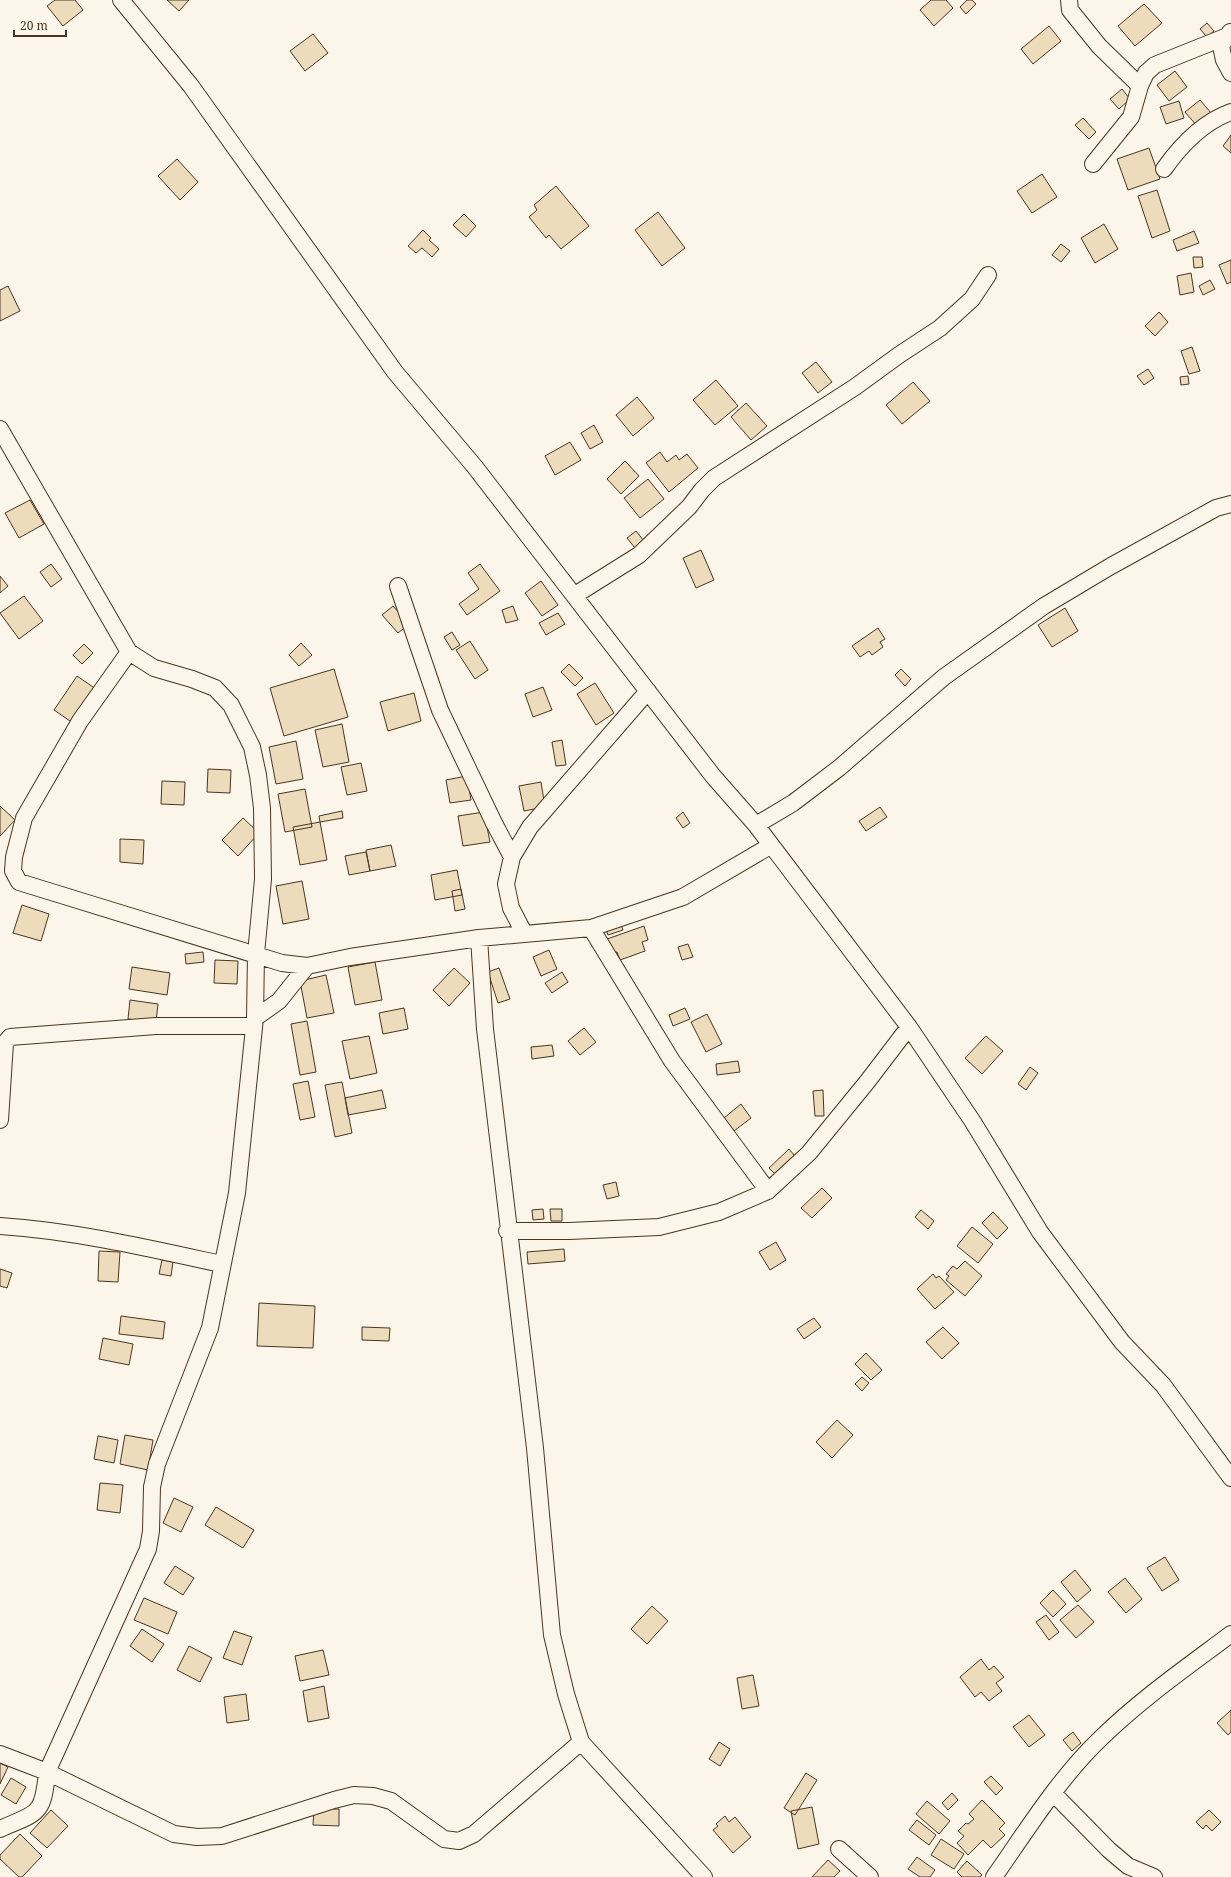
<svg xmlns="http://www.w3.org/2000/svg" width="1231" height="1877" viewBox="0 0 1231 1877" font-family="'Noto Serif',serif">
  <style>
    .building { fill: #ecdcbc; stroke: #4a3520 }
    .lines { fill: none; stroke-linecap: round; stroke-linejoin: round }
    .street-casing { stroke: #4a3520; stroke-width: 18 }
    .street { stroke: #fbf6e9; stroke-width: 16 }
  </style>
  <rect width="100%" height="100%" fill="#fbf6e9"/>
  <path class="building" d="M 55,0 L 75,0 L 83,10 L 63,26 L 47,6 Z
    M 167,0 L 189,0 L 179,11 Z
    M 931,0 L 946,0 L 953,8 L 934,26 L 920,10 Z
    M 967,0 L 972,0 L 976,4 L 966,14 L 960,7 Z
    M 1144,4 L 1162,23 L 1135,46 L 1118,26 Z
    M 1207,23 L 1214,31 L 1207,37 L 1200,29 Z
    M 1049,26 L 1061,41 L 1033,64 L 1021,49 Z
    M 313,34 L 328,53 L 305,71 L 290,51 Z
    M 1175,71 L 1187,87 L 1169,101 L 1157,85 Z
    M 1122,89 L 1130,99 L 1119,109 L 1110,99 Z
    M 1200,100 L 1212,114 L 1198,127 L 1185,112 Z
    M 1179,101 L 1184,118 L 1166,124 L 1160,107 Z
    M 1083,118 L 1096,132 L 1089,139 L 1075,125 Z
    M 1231,135 L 1231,153 L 1223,146 Z
    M 1149,148 L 1160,179 L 1128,190 L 1117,159 Z
    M 177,159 L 198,182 L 180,200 L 158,176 Z
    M 1042,174 L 1057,197 L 1032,213 L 1017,191 Z
    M 556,186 L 589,226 L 561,249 L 549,235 L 546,238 L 529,217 L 537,210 L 534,205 Z
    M 1157,190 L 1170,231 L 1152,238 L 1138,196 Z
    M 658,212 L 685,248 L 662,266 L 635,230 Z
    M 464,214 L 476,226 L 466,237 L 453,225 Z
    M 1104,224 L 1118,249 L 1095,263 L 1081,238 Z
    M 423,230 L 431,238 L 429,240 L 439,249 L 432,257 L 422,248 L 416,253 L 408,246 Z
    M 1194,231 L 1199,243 L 1177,251 L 1173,240 Z
    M 1061,244 L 1070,251 L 1061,262 L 1052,255 Z
    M 1193,257 L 1202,257 L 1203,267 L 1194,268 Z
    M 1231,260 L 1231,282 L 1227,284 L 1219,265 Z
    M 1191,273 L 1194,292 L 1180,295 L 1177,276 Z
    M 1210,280 L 1215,289 L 1203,295 L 1199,286 Z
    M 8,286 L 20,311 L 0,321 L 0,290 Z
    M 1159,312 L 1168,322 L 1155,336 L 1145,326 Z
    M 1192,347 L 1200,371 L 1189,374 L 1181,351 Z
    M 816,362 L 832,382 L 818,393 L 802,373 Z
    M 1148,369 L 1154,378 L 1144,385 L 1137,376 Z
    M 1188,376 L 1189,384 L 1181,385 L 1180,377 Z
    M 716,380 L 738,406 L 715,425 L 693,400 Z
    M 913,382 L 930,401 L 902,424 L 886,405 Z
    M 637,397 L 654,418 L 633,436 L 616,415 Z
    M 746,403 L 767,426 L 751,440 L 731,417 Z
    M 594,425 L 603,442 L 590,449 L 581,433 Z
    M 570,442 L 581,460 L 555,475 L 545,456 Z
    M 660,452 L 667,462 L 676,455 L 679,460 L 687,454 L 698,468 L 669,492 L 646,463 Z
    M 625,461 L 639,476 L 621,494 L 607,479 Z
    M 648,479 L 664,499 L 640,518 L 624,498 Z
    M 30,500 L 44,524 L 19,538 L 5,513 Z
    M 636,531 L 644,541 L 635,548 L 627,538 Z
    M 701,550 L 714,580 L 696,588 L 683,558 Z
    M 51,564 L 62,579 L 51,587 L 40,572 Z
    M 480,564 L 500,591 L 467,615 L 459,604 L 479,589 L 468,573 Z
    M 0,576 L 8,586 L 0,593 Z
    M 541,581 L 558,605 L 542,616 L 525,593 Z
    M 24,596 L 43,621 L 19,639 L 0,613 Z
    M 393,606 L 409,624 L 398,633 L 382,615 Z
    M 513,606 L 518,620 L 506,623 L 502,610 Z
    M 1065,608 L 1078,631 L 1052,647 L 1038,625 Z
    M 558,613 L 565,624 L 546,635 L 539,623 Z
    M 878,628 L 885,639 L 880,642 L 883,647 L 872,655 L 869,651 L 860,657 L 852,646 Z
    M 452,632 L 460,645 L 452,650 L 444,637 Z
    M 470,641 L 488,670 L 475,679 L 456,650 Z
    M 301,643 L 312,655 L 299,666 L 289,655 Z
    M 84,644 L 93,653 L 82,664 L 73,655 Z
    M 569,664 L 583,678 L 575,686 L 561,672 Z
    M 334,669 L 348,717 L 284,736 L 270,688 Z
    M 901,669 L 911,679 L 905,686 L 895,675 Z
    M 77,676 L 96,689 L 73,723 L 54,710 Z
    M 595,683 L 614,713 L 596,725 L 577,694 Z
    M 543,687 L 552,710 L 533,717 L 525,694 Z
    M 414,693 L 421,721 L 388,731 L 380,702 Z
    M 342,724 L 349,762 L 323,767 L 315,730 Z
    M 562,740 L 566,765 L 556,766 L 552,742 Z
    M 296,741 L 303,779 L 276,784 L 269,747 Z
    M 361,763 L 367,791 L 347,795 L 341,767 Z
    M 208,769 L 231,770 L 230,793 L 207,792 Z
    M 467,776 L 471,800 L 450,803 L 446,780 Z
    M 162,781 L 185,782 L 184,805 L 161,804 Z
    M 541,782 L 545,807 L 524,811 L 519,786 Z
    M 305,789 L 312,827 L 285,832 L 278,794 Z
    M 0,806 L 15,820 L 0,836 Z
    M 880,807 L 887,817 L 866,831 L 859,821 Z
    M 342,811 L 343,818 L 320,822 L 319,816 Z
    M 484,812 L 490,842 L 463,846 L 458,816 Z
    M 683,812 L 690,823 L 683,828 L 676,818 Z
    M 243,818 L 259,833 L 238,856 L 222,840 Z
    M 320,822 L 327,860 L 300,865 L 293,827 Z
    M 120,839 L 144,840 L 143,864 L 120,862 Z
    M 391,845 L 396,866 L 370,871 L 366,850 Z
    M 366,852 L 370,871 L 349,875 L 345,856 Z
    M 457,870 L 462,895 L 435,900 L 431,875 Z
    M 302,881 L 309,919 L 283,924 L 276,886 Z
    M 461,889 L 465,909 L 455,911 L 452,891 Z
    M 22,905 L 49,914 L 41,941 L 13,933 Z
    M 620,922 L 623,930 L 608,935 L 605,927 Z
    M 644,926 L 648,940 L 642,942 L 645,951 L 620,960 L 617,952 L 612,953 L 607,939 Z
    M 688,944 L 693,957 L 682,960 L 678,947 Z
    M 549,950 L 557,969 L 541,976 L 533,957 Z
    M 203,952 L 204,962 L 186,964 L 185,954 Z
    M 215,960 L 238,961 L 237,984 L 214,983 Z
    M 375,962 L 382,1000 L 355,1005 L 348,967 Z
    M 132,967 L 170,973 L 167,995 L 129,989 Z
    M 454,968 L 470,983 L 449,1006 L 433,990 Z
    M 499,968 L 510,999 L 498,1003 L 488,972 Z
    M 562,972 L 568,982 L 552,993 L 545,983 Z
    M 326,975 L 334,1013 L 307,1018 L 300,981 Z
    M 130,1000 L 158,1004 L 156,1022 L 128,1019 Z
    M 404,1008 L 408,1029 L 383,1034 L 379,1013 Z
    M 685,1008 L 690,1019 L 673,1026 L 669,1015 Z
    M 707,1014 L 722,1044 L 706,1052 L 691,1022 Z
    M 307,1021 L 316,1072 L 300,1075 L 291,1024 Z
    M 584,1028 L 596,1042 L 580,1055 L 568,1041 Z
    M 369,1036 L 377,1073 L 350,1079 L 342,1041 Z
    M 986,1036 L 1003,1051 L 982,1074 L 965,1058 Z
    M 552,1045 L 554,1056 L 532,1059 L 531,1047 Z
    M 738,1061 L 740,1072 L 717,1075 L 716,1064 Z
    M 1030,1067 L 1038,1073 L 1026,1090 L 1018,1084 Z
    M 308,1081 L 315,1117 L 300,1120 L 293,1084 Z
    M 342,1082 L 352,1133 L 335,1137 L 325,1085 Z
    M 382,1090 L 386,1108 L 348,1115 L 345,1098 Z
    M 823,1090 L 824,1116 L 815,1116 L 813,1091 Z
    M 741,1104 L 751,1118 L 734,1131 L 724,1118 Z
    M 789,1149 L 795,1156 L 775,1174 L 769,1168 Z
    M 616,1182 L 619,1196 L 607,1199 L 603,1185 Z
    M 822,1188 L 832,1198 L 812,1218 L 801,1208 Z
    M 543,1209 L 544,1219 L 533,1220 L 532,1210 Z
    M 550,1209 L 562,1209 L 562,1221 L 551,1221 Z
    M 921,1210 L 934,1221 L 928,1229 L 915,1217 Z
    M 993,1212 L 1008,1228 L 997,1239 L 982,1223 Z
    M 972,1227 L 993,1244 L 978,1263 L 957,1246 Z
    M 776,1242 L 786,1260 L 770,1270 L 759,1252 Z
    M 564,1249 L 565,1261 L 528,1264 L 527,1252 Z
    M 99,1251 L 120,1252 L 118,1282 L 98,1281 Z
    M 162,1260 L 173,1262 L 171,1276 L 159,1274 Z
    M 965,1261 L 982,1276 L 965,1296 L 946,1280 L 949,1276 L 946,1274 L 953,1266 L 957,1269 Z
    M 0,1269 L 12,1273 L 7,1288 L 0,1286 Z
    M 933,1274 L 936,1278 L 939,1276 L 954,1292 L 935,1309 L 917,1289 Z
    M 259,1303 L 315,1306 L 313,1348 L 257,1346 Z
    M 121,1316 L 165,1322 L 163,1339 L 119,1334 Z
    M 814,1318 L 821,1327 L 804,1339 L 797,1329 Z
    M 362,1327 L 390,1328 L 389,1341 L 362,1340 Z
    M 943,1327 L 959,1343 L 942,1359 L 926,1342 Z
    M 103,1338 L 133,1344 L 129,1365 L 99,1359 Z
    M 866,1353 L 882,1370 L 871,1380 L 855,1364 Z
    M 862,1377 L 869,1383 L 862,1391 L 855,1384 Z
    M 837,1420 L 853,1435 L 832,1458 L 816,1442 Z
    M 125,1435 L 153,1440 L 148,1470 L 120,1464 Z
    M 98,1436 L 118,1440 L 114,1463 L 94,1459 Z
    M 100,1483 L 123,1485 L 120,1513 L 97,1510 Z
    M 174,1498 L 193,1507 L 181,1532 L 163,1523 Z
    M 216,1507 L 254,1530 L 243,1548 L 205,1525 Z
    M 1165,1557 L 1179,1580 L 1162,1591 L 1147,1568 Z
    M 175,1566 L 194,1578 L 183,1595 L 164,1583 Z
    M 1075,1570 L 1091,1590 L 1077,1602 L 1061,1582 Z
    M 1125,1578 L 1142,1599 L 1126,1613 L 1108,1592 Z
    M 1053,1590 L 1066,1604 L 1053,1617 L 1040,1603 Z
    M 144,1598 L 177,1612 L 168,1634 L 134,1620 Z
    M 1078,1605 L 1094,1622 L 1076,1638 L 1060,1620 Z
    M 652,1606 L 668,1621 L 647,1644 L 631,1629 Z
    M 1046,1615 L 1059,1632 L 1049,1640 L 1036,1622 Z
    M 142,1629 L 164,1644 L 152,1662 L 130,1646 Z
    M 234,1631 L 252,1637 L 242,1665 L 223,1658 Z
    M 189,1646 L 212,1658 L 200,1682 L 177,1670 Z
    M 323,1650 L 329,1675 L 300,1681 L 295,1656 Z
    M 981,1659 L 989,1670 L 994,1666 L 1004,1677 L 996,1683 L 1002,1691 L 989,1701 L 981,1692 L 975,1697 L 960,1677 Z
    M 753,1675 L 759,1706 L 742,1709 L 737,1678 Z
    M 324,1686 L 329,1718 L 308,1722 L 303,1691 Z
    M 246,1694 L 249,1720 L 227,1723 L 224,1697 Z
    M 1231,1710 L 1231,1732 L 1228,1735 L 1217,1723 Z
    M 1029,1715 L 1045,1735 L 1029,1747 L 1013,1727 Z
    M 1073,1732 L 1081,1743 L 1072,1751 L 1063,1740 Z
    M 719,1742 L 730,1749 L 720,1766 L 709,1759 Z
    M 0,1763 L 8,1767 L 0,1784 Z
    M 806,1773 L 817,1780 L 795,1815 L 784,1808 Z
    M 991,1776 L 1003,1788 L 996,1795 L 984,1782 Z
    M 11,1778 L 26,1787 L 16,1804 L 1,1795 Z
    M 952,1793 L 958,1800 L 948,1810 L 942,1803 Z
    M 982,1800 L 1005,1823 L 999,1829 L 1005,1835 L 991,1848 L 983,1840 L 968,1855 L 957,1843 L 964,1836 L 958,1831 L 966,1823 L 968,1824 L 974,1819 L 969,1814 Z
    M 927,1801 L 950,1821 L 939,1834 L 916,1814 Z
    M 812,1807 L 819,1844 L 798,1849 L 791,1811 Z
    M 314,1809 L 339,1809 L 339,1826 L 313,1825 Z
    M 51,1810 L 68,1826 L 47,1848 L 30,1833 Z
    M 1209,1810 L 1221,1822 L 1212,1831 L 1206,1825 L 1203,1829 L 1196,1822 Z
    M 725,1816 L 729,1822 L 735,1817 L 751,1837 L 733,1853 L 713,1830 L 718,1826 L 716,1824 Z
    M 917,1820 L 936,1835 L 929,1845 L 909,1830 Z
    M 20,1834 L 42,1856 L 22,1877 L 19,1877 L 0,1859 L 0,1855 Z
    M 941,1839 L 964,1854 L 954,1869 L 931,1855 Z
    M 917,1857 L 935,1870 L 930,1877 L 920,1877 L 908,1869 Z
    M 828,1860 L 840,1871 L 834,1877 L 812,1877 Z
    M 967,1861 L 982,1875 L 980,1877 L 962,1877 L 957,1872 Z"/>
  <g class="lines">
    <g class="street-casing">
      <path id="street" d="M 121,0 L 191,86 L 395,372 L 475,467 L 713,776 L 756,825 L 909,1027 L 973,1122 L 1040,1232 L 1122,1342 L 1163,1385 L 1231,1478
        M 1069,0 L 1070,10 L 1099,46 L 1140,86
        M 1230,32 L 1221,46 L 1224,60 L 1231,73
        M 1093,164 L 1131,117 L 1140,86 L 1146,73 L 1155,65 L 1225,37
        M 1164,169 C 1181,145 1203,122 1231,112
        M 0,429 L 129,652 L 154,668 L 192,679 L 215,688 L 231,705 L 252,747 L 258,775 L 262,808 L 263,879 L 256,954 L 255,1018 L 237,1193 L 210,1328 L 157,1464 L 152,1487 L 151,1531 L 148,1549 L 47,1772 C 43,1816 38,1812 0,1829
        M 398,586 L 440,710 L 494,823 L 512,857
        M 575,595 L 639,555 L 689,507 L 702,490 L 714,478 L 855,387 L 899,355 L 940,328 L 972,299 L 988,275
        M 129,652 L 80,721 L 24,818 L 14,857 L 13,871 L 19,882 L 282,963 L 307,966 L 350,957 L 479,938 L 591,928 L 683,897 L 770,846
        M 756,825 L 793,803 L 839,768 L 944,677 L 1044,606 L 1111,566 L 1216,508 L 1231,504
        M 591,928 L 672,1061 L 768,1191
        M 524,933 L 511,908 L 506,884 L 512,857 L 530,827 L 648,691
        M 479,938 L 485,1029 L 535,1448 L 552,1635 L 566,1694 L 581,1742 L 704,1877
        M 255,1018 L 279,1001 L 307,966
        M 0,1120 L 5,1043 L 10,1037 L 156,1026 L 254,1026
        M 0,1226 C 75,1231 148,1248 221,1264
        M 507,1231 L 569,1231 L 659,1227 L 719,1212 L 768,1191 L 809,1153 L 867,1082 L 909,1027
        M 0,1754 L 47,1772 L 174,1834 L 197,1837 L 222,1836 L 334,1800 L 354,1795 L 373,1796 L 391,1801 L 444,1839 L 459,1841 L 474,1834 L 581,1742
        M 1053,1793 L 1109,1850 L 1128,1866 L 1154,1877
        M 839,1849 L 870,1877
        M 994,1877 C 1027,1830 1059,1778 1101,1738 C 1141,1699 1187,1667 1231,1634"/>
    </g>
    <use href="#street" class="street"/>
  </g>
  <path d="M14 30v6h52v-6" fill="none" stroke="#4a3520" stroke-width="2"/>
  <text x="20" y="30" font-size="12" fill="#4a3520" stroke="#fbf6e9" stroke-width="3" paint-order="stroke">20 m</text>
</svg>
